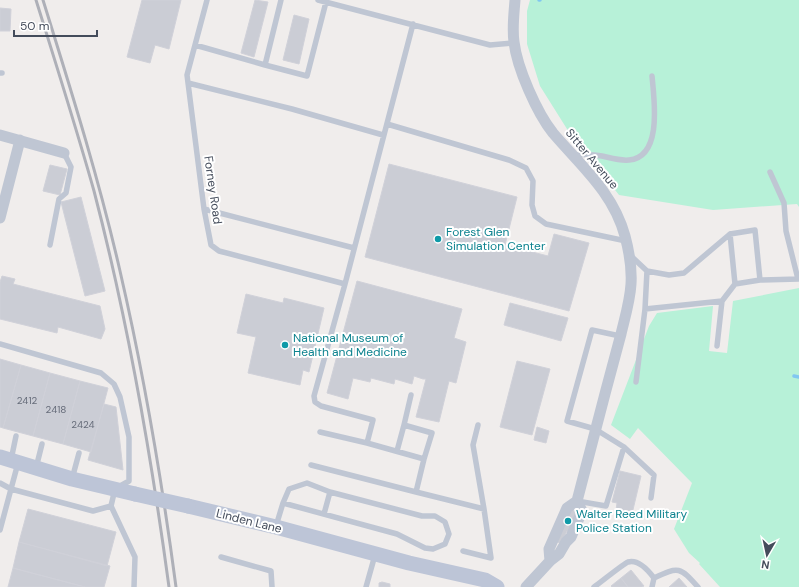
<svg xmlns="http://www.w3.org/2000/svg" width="799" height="587" viewBox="0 0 799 587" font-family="'DM Sans',sans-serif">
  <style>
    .green { fill: #b7f1d8 }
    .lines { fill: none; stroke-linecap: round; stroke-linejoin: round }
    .stream { stroke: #81c6f1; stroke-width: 3.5 }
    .building { fill: #cbcdd5; stroke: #d0d1d9 }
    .lane { stroke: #bfc6d3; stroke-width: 5.5 }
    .street { stroke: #bfc6d3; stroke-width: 11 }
    .secondary { stroke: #bdc5d7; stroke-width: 15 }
    .rail { stroke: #aeb0b8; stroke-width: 3 }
    .secondary-bridge { stroke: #bdc5d7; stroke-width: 15 }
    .culture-dot { fill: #0f9aa8; stroke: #fff; stroke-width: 1.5 }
    .labels { text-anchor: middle; stroke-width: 4; stroke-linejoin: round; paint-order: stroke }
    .number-label { font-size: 10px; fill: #666c7a }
    .street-label { font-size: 12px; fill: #444c5b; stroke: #fff }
    .culture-label { font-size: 12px; fill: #0d838f; stroke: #fff; text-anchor: start }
  </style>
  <rect width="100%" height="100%" fill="#f0edec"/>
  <path class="green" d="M 530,0 L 799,0 L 799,207 L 797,204 L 713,210 L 619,195 L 567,129 L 540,86 L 527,44 L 527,11 Z
    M 799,288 L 799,587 L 720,587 L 699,564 L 700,563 L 689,553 L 674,529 L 692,483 L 638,428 L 630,439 L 611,425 L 649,326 L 657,313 L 713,306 L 709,351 L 727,353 L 733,301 Z"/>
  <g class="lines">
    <path class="stream" d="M 539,0 L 540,0
      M 794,376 L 799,377"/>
  </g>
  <path class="building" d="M 142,0 L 181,0 L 169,49 L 155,45 L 150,63 L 127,57 Z
    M 255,0 L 268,2 L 254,57 L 241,53 Z
    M 0,8 L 11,9 L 10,31 L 0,31 Z
    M 294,15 L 309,19 L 299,64 L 283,60 Z
    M 389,164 L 517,197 L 505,245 L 548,256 L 554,234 L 589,243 L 569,311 L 365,257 Z
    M 50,165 L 67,169 L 60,195 L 43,191 Z
    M 81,197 L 105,291 L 85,296 L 61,202 Z
    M 2,276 L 15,279 L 13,284 L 100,306 L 105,329 L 101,339 L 58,327 L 57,333 L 0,319 L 0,282 Z
    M 357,281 L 462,309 L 454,338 L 466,342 L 456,383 L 449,381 L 439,422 L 416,417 L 426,379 L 423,379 L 414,376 L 412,384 L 395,379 L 394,384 L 371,378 L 370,382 L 353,378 L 348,399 L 327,393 Z
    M 246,294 L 283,303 L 284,298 L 324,308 L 309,372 L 303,370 L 300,385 L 248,373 L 256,337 L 237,333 Z
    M 510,303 L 568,318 L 561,341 L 504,325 Z
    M 0,359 L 21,365 L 3,428 L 0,427 Z
    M 517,361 L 550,369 L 532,435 L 500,427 Z
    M 21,365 L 50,373 L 33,436 L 3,428 Z
    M 50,373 L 80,381 L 63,444 L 33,436 Z
    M 80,381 L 108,388 L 91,452 L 63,444 Z
    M 104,404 L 116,407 L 123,470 L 88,460 Z
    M 537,427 L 549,431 L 546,443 L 534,440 Z
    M 620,471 L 641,476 L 632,514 L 616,510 L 617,503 L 612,502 Z
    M 567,508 L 578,512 L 569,533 L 567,531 L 561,544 L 556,541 Z
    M 28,509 L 116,532 L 107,566 L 19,542 Z
    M 19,542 L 110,566 L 104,587 L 85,587 L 13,568 Z
    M 13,568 L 85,587 L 8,587 Z
    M 631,570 L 644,586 L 642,587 L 628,587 L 621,578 Z
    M 621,578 L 628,587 L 612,587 L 611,586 Z
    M 679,578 L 687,587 L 669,587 Z
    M 382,582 L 390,584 L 390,587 L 379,587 L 379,583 Z"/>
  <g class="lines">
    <path class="lane" d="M 207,0 L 187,75 L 204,209 L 211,245 L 219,251 L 345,284
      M 281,0 L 265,65 L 307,76 L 326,2
      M 318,0 L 490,45 L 514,43
      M 195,45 L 265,65
      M 0,73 L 2,73
      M 188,83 L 292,109 L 383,135
      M 387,124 L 509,160 L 526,168 L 533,181 L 532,205 L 535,216 L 546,224 L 626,241
      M 574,155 C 584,154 593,154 602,156 C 611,158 620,161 629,160 C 663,157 654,99 652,76
      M 770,172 L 784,203 L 786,231 L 798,279
      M 204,209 L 354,248
      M 50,245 L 59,199 L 66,193 L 71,167 L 64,153
      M 631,256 L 647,271 L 645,309 L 636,382
      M 647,271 L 669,275 L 684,273 L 730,234
      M 735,284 L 760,280
      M 722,301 L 735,284 L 730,234 L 755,230 L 760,280 L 799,279
      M 645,309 L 722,301 L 717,346
      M 620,336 L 592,330 L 567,421 L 595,429 L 624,447 L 654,475 L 651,498
      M 0,344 L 101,373 L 114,384 L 120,397 L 129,437 L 129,481 L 115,489 L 111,506 L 93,511 L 11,489 L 18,463
      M 411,395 L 404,425 L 432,433 L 424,459
      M 478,425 L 473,445 L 484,509
      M 320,432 L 367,443 L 373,420 L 321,406 L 315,402 L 314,396 L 345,284 L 413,24
      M 397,451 L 404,425
      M 11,460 L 16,436
      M 311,465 L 416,492 L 424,459 L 367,443
      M 36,468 L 42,444
      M 72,479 L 79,453
      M 0,483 L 11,489 L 0,530
      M 416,492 L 484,509 L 491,558 L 463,551
      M 577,501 L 606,506 L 624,447
      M 111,506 L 135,557 L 134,587
      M 324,514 L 330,492
      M 276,526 L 283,503 L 289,489 L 307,483 L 330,492 L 422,516 L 435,516 L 445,522 L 449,534 L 445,544 L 433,549 L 425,548 L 397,534 L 283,503
      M 221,557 L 271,571 L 272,587
      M 366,587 L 375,555
      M 594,587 C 600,583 623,564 628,562 C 638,559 648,570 654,578
      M 652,587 L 654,578 C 679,566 680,567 698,587"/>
    <path class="street" d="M 515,0 C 514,14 512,28 514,42 C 517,68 537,113 553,133 C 581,166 613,192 625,236 C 629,251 632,268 631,284 C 630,301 625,317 621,334 C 616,352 611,371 606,390 C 596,427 587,464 577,501 L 582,511 L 571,537 L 566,542 L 559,554 L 550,561 L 526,587
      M 0,135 L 64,153
      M 0,218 L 20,140
      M 550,561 L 549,549 L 567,508 L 577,501"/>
    <path class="secondary" d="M 0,457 L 72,479 L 135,494
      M 188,506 L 276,527 L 409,563 L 485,580 L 497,587"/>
    <path class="rail" d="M 36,0 C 56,64 76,127 94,191 C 128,321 151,454 169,587
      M 43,0 C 71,90 99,179 120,271 C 144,375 162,481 176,587"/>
    <path class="secondary-bridge" d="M 135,494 L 188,506"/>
  </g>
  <g class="culture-dot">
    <circle cx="438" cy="239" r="4"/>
    <circle cx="285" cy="345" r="4"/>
    <circle cx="568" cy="521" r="4"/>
  </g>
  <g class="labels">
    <g class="number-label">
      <text x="27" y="404">2412</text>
      <text x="56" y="413">2418</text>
      <text x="83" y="428">2424</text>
    </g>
    <g class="street-label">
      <text transform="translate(592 159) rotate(50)" y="4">Sitter Avenue</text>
      <text transform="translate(213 190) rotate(82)" y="4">Forney Road</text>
      <text transform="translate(249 521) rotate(14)" y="4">Linden Lane</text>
    </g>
    <g class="culture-label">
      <text x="446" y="236">Forest Glen<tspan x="446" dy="14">Simulation Center</tspan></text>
      <text x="293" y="342">National Museum of<tspan x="293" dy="14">Health and Medicine</tspan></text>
      <text x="576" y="518">Walter Reed Military<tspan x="576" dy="14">Police Station</tspan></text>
    </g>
  </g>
  <g transform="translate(767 555) rotate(189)" stroke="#ffffff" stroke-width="3" paint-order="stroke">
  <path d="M0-3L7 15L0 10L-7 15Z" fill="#444c5b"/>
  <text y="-6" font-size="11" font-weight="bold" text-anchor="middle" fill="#444c5b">N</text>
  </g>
  <path d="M14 30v6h83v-6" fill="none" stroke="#444c5b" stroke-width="2"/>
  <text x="20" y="30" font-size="12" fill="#444c5b" stroke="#ffffff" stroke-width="3" paint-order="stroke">50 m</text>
</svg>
